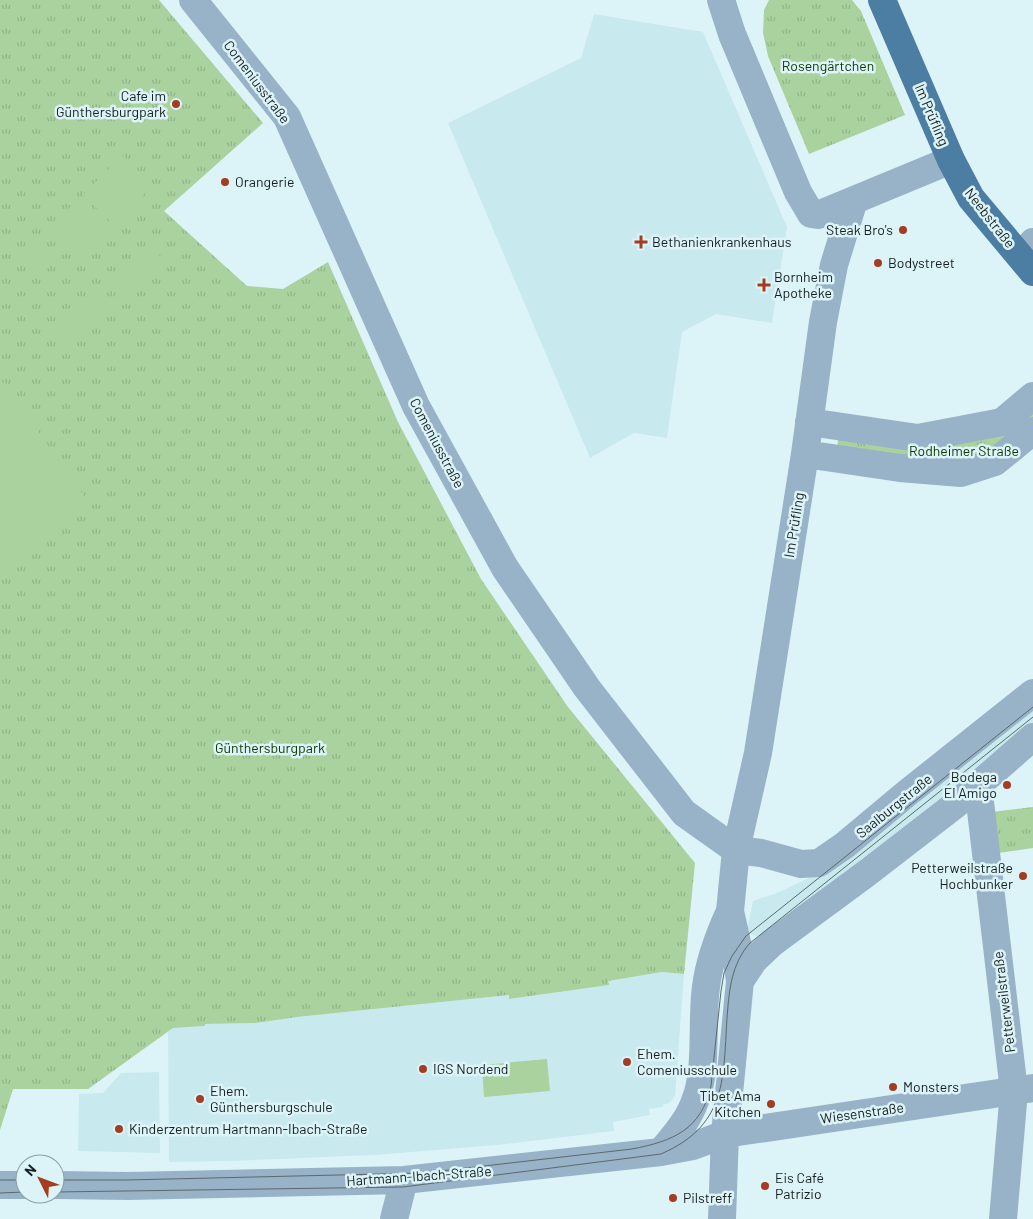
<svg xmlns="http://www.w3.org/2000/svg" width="1033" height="1219" viewBox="0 0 1033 1219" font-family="Barlow,sans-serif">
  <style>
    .built { fill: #c8eaef }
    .park { fill: url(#park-tufts) }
    .pitch { fill: #a9d29e }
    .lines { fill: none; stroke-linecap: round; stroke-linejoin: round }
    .minor { stroke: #98b2c7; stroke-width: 28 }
    .major { stroke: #4c7da2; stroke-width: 28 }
    .tram { stroke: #5b696b; stroke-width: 1 }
    .poi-dot { fill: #a43c21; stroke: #dcf4f8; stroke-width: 2 }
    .labels { text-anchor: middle; stroke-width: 5; stroke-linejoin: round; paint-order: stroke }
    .park-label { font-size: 14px; fill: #0d3900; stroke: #dcf4f8 }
    .street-label { font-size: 14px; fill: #161f20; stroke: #dcf4f8 }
    .poi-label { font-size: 14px; fill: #161f20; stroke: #dcf4f8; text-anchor: start }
  </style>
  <defs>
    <pattern id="park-tufts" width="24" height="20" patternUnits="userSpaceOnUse" patternTransform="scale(1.25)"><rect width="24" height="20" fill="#a9d29e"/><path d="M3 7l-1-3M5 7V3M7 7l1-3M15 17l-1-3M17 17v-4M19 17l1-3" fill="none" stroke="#91b488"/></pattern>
  </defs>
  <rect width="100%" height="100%" fill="#dcf4f8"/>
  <path class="built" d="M 594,14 L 703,32 L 787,227 L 772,323 L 716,314 L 682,332 L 667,438 L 634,433 L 590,458 L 448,123 L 581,58 Z
    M 1033,700 L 1033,725 L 958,789 L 760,937 L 752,935 L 747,931 L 753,901 L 777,893 L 809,878 L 833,862 Z
    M 662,972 L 684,974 L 675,1096 L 669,1103 L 663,1105 L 663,1107 L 649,1109 L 650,1115 L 613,1122 L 614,1131 L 497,1145 L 375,1155 L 231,1161 L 169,1162 L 168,1032 L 173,1028 L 204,1026 L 205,1024 L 256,1023 L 297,1017 L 509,995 L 510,999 L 608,985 L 608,981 Z
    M 159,1072 L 160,1153 L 78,1151 L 79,1094 L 103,1093 L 121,1073 Z"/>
  <path class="park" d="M 0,0 L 159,0 L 263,123 L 164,211 L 247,286 L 283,289 L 328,262 L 398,422 L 481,579 L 568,707 L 695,863 L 684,974 L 662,972 L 608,981 L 609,985 L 509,999 L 509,995 L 297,1017 L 256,1023 L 205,1024 L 205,1026 L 173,1028 L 88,1089 L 13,1089 L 0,1130 Z
    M 769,0 L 852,0 L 861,11 L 905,115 L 809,154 L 768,56 L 763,33 L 764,10 Z
    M 1033,405 L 1033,425 L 975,464 L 836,454 L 839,433 L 905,445 Z
    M 1033,807 L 1033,848 L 998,853 L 992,812 Z"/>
  <path class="pitch" d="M 122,155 L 153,185 L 114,225 L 83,195 Z
    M 80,197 L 111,228 L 82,257 L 51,227 Z
    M 38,242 L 57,259 L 43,273 L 24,256 Z
    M 151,245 L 166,264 L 122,300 L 106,280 Z
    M 94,291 L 110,311 L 66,346 L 50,327 Z
    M 0,378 L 92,507 L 0,566 Z
    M 547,1059 L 550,1091 L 484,1097 L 482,1065 Z"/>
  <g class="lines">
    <path class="minor" d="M 193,0 L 287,117 L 416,406 L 505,568 L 587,688 L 684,813 L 736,850 L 761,853 L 801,864 L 819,863 L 845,845 L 906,794 L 1033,693
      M 721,0 L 732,34 L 798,192 L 811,214 L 818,215 L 951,160
      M 1021,257 L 1033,242
      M 809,422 L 918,438 L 1002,422 L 1033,396
      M 805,454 L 900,468 L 961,473 L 995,462 L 1033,431
      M 978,785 L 1014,1091 L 1003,1219
      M 740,981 L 754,960 L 772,943 L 867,873 L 955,805 L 1033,737
      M 661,1152 C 674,1136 688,1121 695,1101 C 708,1069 701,1022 706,987 C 709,961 719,935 730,911
      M 0,1185 L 25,1185
      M 55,1185 L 128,1186 L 404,1180 L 661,1152 L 693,1146 L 725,1134 L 1033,1088
      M 394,1219 L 404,1180
      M 722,1219 L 725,1134 L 740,981 L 737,961 L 738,947 L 730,911 L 736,850 L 758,753 L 805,454 L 823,322 L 834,265 L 854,200"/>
    <path class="major" d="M 882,0 L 951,160 L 971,198 L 1033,272"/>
    <path class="tram" d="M 0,1180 L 25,1180
      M 55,1180 L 127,1180 L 423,1173 L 632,1149 C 673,1141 701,1130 711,1086 L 721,991 L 724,973 L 732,956 L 746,936 L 1033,707
      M 55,1192 L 403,1187 L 661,1154 C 732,1123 722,1072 728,1006 C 730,983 734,961 750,943 L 1033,717
      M 0,1193 L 25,1192"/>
  </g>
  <g class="poi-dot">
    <circle cx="176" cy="104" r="5"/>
    <circle cx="225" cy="182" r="5"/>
    <circle cx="903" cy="230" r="5"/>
    <path d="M638.5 234.5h5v5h5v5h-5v5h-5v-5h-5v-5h5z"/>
    <circle cx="878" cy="263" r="5"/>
    <path d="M761.5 277.5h5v5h5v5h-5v5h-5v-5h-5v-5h5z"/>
    <circle cx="1007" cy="785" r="5"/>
    <circle cx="1023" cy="876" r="5"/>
    <circle cx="627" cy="1062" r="5"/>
    <circle cx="423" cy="1069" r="5"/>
    <circle cx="893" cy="1087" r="5"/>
    <circle cx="200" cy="1099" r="5"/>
    <circle cx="771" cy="1104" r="5"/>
    <circle cx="119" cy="1129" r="5"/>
    <circle cx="765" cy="1186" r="5"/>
    <circle cx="673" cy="1198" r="5"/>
  </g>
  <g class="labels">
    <g class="park-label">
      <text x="828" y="71">Rosengärtchen</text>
      <text x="964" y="456">Rodheimer Straße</text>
      <text x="270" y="753">Günthersburgpark</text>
    </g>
    <g class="street-label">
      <text transform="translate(257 82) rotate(53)" y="5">Comeniusstraße</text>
      <text transform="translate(932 115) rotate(67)" y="5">Im Prüfling</text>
      <text transform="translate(990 218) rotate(52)" y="5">Neebstraße</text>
      <text transform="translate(437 443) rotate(62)" y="5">Comeniusstraße</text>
      <text transform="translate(794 525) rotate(-81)" y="5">Im Prüfling</text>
      <text transform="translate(894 806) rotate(-39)" y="5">Saalburgstraße</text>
      <text transform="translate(1004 1002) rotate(-97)" y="5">Petterweilstraße</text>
      <text transform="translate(862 1113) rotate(-8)" y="5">Wiesenstraße</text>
      <text transform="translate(419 1176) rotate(-4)" y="5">Hartmann-Ibach-Straße</text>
    </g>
    <g class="poi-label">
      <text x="166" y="101" text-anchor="end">Cafe im<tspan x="166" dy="16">Günthersburgpark</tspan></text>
      <text x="235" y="187">Orangerie</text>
      <text x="893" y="235" text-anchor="end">Steak Bro's</text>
      <text x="652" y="247">Bethanienkrankenhaus</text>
      <text x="888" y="268">Bodystreet</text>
      <text x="774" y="282">Bornheim<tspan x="774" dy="16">Apotheke</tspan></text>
      <text x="997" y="782" text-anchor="end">Bodega<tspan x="997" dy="16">El Amigo</tspan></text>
      <text x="1013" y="873" text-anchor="end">Petterweilstraße<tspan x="1013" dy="16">Hochbunker</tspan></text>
      <text x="637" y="1059">Ehem.<tspan x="637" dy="16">Comeniusschule</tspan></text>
      <text x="433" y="1074">IGS Nordend</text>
      <text x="903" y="1092">Monsters</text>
      <text x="210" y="1096">Ehem.<tspan x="210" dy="16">Günthersburgschule</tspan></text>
      <text x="761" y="1101" text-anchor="end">Tibet Ama<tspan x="761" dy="16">Kitchen</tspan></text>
      <text x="129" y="1134">Kinderzentrum Hartmann-Ibach-Straße</text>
      <text x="775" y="1183">Eis Café<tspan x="775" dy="16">Patrizio</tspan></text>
      <text x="683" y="1203">Pilstreff</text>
    </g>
  </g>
  <g transform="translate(40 1179) rotate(312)"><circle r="24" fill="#dcf4f8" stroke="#8d9fa2"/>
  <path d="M0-4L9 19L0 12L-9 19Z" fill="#a43c21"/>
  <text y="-8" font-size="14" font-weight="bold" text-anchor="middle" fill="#161f20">N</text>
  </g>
</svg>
